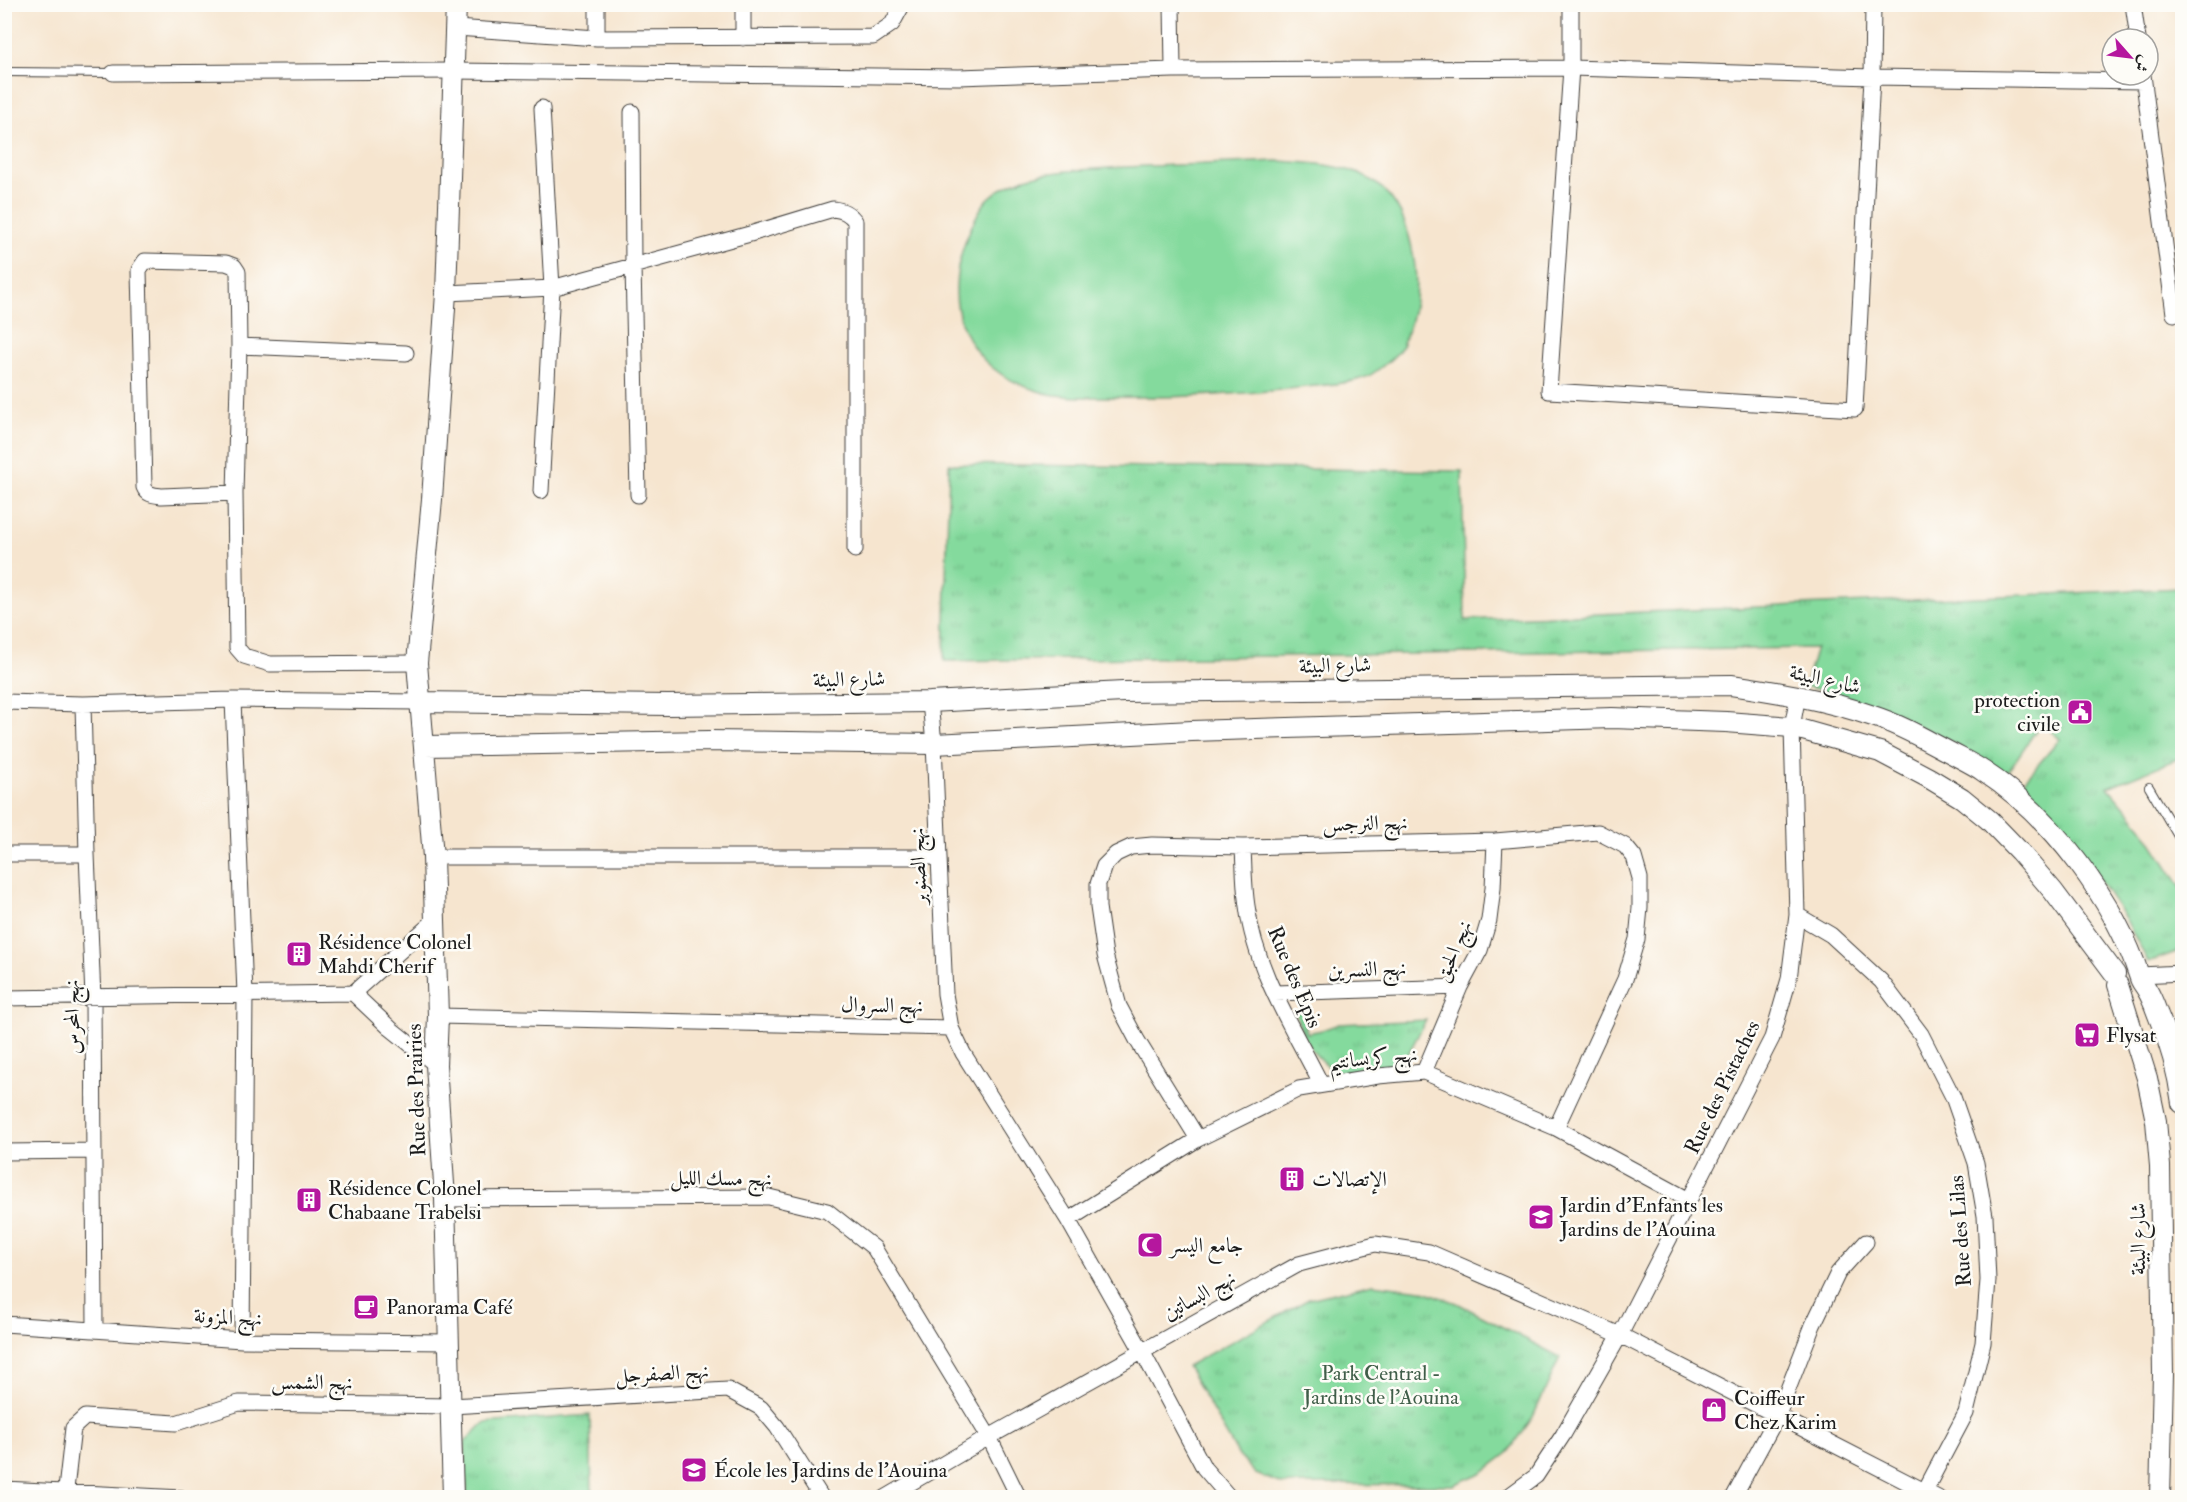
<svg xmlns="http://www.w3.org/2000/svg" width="2187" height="1502" viewBox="0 0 2187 1502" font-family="'IM FELL Double Pica',Amiri,serif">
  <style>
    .grass { fill: url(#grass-tufts); stroke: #507b5c; stroke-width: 1.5 }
    .pitch { fill: #84da9d; stroke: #507b5c; stroke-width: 1.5 }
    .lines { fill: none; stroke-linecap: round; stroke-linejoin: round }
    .service-casing { stroke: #3d3a37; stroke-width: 10 }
    .minor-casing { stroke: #3d3a37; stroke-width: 17 }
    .tertiary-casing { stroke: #3d3a37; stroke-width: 22 }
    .service { stroke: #fff; stroke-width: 8 }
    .minor { stroke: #fff; stroke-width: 15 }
    .tertiary { stroke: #fff; stroke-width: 20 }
    .labels { text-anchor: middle; stroke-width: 5; stroke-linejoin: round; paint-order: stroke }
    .street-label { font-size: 21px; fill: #1c1c1c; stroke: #fdfcf7 }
    .poi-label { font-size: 21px; fill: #1c1c1c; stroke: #fdfcf7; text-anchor: start }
    .park-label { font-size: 21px; fill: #405e49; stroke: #fdfcf7 }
  </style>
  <defs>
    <pattern id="grass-tufts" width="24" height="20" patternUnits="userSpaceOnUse" patternTransform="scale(1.5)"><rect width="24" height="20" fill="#84da9d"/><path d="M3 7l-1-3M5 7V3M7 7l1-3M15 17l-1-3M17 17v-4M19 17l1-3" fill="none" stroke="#71ba87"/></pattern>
  </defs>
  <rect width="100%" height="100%" fill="#fdfcf7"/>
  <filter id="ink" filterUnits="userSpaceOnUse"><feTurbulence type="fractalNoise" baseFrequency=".0167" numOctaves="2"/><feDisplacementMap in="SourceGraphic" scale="12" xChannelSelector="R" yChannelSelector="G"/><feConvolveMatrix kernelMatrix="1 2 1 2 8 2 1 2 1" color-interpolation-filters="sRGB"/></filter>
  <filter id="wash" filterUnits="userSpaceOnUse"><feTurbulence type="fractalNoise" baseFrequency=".008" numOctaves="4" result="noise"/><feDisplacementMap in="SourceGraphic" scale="24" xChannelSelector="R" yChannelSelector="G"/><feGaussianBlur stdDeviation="1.35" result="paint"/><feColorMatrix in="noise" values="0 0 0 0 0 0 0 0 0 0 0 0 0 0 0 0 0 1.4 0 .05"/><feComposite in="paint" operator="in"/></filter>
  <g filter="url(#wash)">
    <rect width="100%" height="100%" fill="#f6e5cf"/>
    <path class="grass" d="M 949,464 L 1462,471 L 1465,620 L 2182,588 L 2182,757 L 2108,787 L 2142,827 L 2182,889 L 2182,950 L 2148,962 L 2125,918 L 2087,862 L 2057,823 L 2019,787 L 2060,739 L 2041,723 L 2005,776 L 1950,741 L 1873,705 L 1805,686 L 1816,648 L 944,661 Z
      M 1303,1011 L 1307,1033 L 1322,1030 L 1339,1024 L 1426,1020 L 1407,1056 L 1397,1067 L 1335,1072 C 1313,1056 1301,1039 1296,1012 Z
      M 1373,1284 L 1421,1290 L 1457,1303 L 1560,1357 L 1533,1417 L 1508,1453 L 1483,1472 L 1453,1485 L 1282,1484 L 1256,1474 L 1239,1456 L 1187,1366 L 1309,1299 Z
      M 590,1415 L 592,1497 L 467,1497 L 465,1442 L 484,1423 Z"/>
    <path class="pitch" d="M 1276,161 C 1337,164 1391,167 1409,236 C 1418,269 1419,304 1406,335 C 1404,340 1402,348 1398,352 C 1393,358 1373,375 1366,377 C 1348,384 1325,385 1306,387 C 1241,395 1175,398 1109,397 C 1088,397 1058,398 1038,391 C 966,369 940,308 966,240 C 971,227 979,208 989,198 C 1001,187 1021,178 1037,175 C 1073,169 1109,168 1145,166 C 1189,165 1233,163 1276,161 Z"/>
  </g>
  <g filter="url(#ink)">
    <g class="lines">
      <g class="service-casing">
        <path id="service" d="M 4,72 L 113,73
          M 2149,787 L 2182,843"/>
      </g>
      <g class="minor-casing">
        <path id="minor" d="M 743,4 L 743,38
          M 1172,4 L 1173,70
          M 1571,4 L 1571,68 L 1549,391 L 1855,409 L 1872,77 L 1873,4
          M 2133,4 L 2138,39
          M 456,28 L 597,38 L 873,37 L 892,24 L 903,4
          M 597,38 L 597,4
          M 113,73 L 453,71 L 959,77 L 1173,70 L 1571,68 L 1872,77 L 2143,81
          M 2143,75 L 2174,314
          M 632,112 L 633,266 L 638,495
          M 446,293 L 552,288 L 750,234 L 833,209 C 843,210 849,213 855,221 L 855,550
          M 239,346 L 406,353
          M 541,491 L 552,288 L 542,108
          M 235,493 L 162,496 C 154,495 147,495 144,487 L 139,270 L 145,261 L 226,263 L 234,266 L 238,272 L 239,346 L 235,493 L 237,648 L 244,656 L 270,664 L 417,663
          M 233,700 L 245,994 L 242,1340
          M 4,702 L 83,704 L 233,700 L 419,702
          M 930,702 L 934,744 L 945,994 L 951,1028
          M 83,704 L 87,854 L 93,998 L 95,1330
          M 1243,847 C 1244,867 1244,887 1247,906 C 1255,970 1293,1028 1321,1084
          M 4,854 L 87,854
          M 433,857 L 939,857
          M 1797,915 L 1831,935 L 1881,981 L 1921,1034 L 1953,1097 L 1976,1163 L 1985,1216 L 1988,1280 L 1983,1343 L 1966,1413 L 1921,1498
          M 2140,975 L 2182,973
          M 353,993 L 390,1028 L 436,1065
          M 1275,993 L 1460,987
          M 4,998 L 353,993 L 434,921
          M 438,1016 L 951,1028 L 963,1053 L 1068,1220 L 1142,1351 L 1204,1468 L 1230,1498
          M 1424,1072 L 1460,987 L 1480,950 L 1489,920 L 1493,888 L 1495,841
          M 1198,1139 L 1137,1040 L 1119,1006 L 1105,955 L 1098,907 L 1098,884 L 1104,866 L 1116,854 L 1131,847 L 1152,845 L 1243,847 L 1495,841 L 1598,832 L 1625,846 L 1634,857 L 1640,878 L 1640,908 L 1637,939 L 1625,979 L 1556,1128
          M 4,1152 L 93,1151
          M 445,1199 L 769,1197 L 827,1211 L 874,1248 L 989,1437 L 1019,1498
          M 1068,1220 L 1198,1139 L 1299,1089 L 1378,1076 L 1424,1072 L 1556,1128 L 1689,1200
          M 4,1324 L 242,1340 L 449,1342
          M 4,1489 L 182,1498
          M 65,1498 L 73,1428 L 85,1417 L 176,1423 L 239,1403 L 451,1406 L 728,1390 L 761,1408 L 777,1427 L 822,1498
          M 885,1498 L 989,1437 L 1299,1264 L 1375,1244 L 1429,1252 L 1620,1335 L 1938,1498
          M 1506,1498 L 1536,1476 L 1563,1435 L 1620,1335 L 1772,1038 L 1789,979 L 1797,915 L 1792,727 L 1798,695
          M 1733,1498 L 1778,1415 L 1813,1325 L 1838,1273 L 1866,1242"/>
      </g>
      <g class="tertiary-casing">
        <path id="tertiary" d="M 419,702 L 668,705 L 930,702 L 1123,692 L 1731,685 C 1779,692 1827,700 1873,716 C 1901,725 1926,740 1951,753 C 1962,759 1973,764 1983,771 C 2052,816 2115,901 2140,978 C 2141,982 2145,986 2147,990 C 2152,998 2155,1007 2158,1015 C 2170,1043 2178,1072 2182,1103
          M 425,746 L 709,741 L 934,744 L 1192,731 L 1612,718 L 1726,722 L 1792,727 L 1880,752 L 1929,778 L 1962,798 L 1989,820 L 2019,851 L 2053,891 L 2115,974
          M 2118,985 L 2147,1078 L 2156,1121 L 2160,1166 L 2163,1374 L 2160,1498
          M 453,1498 L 445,1199 L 436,1065 L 438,1016 L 433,857 L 417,663 L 432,499 L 446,293 L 456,4"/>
      </g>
      <use href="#service" class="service"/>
      <use href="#minor" class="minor"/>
      <use href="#tertiary" class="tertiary"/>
    </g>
  </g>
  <defs>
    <g id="civic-square" transform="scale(1.35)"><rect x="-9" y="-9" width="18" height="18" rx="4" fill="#b5179e" stroke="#fdfcf7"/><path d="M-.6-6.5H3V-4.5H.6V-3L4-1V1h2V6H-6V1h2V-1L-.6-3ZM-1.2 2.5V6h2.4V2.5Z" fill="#fff"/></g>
    <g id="building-square" transform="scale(1.35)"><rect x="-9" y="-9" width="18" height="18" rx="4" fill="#b5179e" stroke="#fdfcf7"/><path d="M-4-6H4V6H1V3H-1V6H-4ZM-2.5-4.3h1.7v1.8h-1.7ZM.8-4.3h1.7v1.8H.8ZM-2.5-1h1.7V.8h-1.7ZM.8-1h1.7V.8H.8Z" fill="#fff"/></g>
    <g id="supermarket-square" transform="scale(1.35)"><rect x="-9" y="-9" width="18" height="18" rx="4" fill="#b5179e" stroke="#fdfcf7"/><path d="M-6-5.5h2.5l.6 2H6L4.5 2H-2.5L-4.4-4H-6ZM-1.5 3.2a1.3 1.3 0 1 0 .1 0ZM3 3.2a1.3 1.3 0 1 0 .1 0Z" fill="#fff"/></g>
    <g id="school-square" transform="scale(1.35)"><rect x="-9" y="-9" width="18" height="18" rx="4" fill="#b5179e" stroke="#fdfcf7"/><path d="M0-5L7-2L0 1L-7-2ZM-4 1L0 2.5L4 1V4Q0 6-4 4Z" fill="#fff"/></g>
    <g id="mosque-square" transform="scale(1.35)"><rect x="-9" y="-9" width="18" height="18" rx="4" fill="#b5179e" stroke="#fdfcf7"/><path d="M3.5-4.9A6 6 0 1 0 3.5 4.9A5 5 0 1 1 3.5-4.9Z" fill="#fff"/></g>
    <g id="cafe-square" transform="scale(1.35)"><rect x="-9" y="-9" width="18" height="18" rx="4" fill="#b5179e" stroke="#fdfcf7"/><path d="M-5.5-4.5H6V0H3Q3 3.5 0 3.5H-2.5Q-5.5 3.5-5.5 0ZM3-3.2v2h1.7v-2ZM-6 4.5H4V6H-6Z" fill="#fff"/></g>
    <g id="shop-square" transform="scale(1.35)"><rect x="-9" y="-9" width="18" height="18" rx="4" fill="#b5179e" stroke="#fdfcf7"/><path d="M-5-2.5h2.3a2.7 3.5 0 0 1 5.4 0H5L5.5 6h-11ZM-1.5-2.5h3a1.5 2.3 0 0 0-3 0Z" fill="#fff"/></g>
  </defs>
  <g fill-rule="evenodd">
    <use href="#civic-square" x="2080" y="712"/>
    <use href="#building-square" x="299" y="954"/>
    <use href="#supermarket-square" x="2087" y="1035"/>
    <use href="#building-square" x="1292" y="1179"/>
    <use href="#building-square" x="309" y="1200"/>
    <use href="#school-square" x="1541" y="1217"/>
    <use href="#mosque-square" x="1150" y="1245"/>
    <use href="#cafe-square" x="366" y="1307"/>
    <use href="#shop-square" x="1714" y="1410"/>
    <use href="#school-square" x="694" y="1470"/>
  </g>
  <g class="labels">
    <g class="street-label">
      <text transform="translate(1335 665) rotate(-1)" y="7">شارع البيئة</text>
      <text transform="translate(849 679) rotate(-1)" y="7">شارع البيئة</text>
      <text transform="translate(1825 679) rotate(13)" y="7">شارع البيئة</text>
      <text transform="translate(1365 823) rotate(-1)" y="7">نهج النرجس</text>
      <text transform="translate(918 866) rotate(-92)" y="7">نهج الصنوبر</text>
      <text transform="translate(1453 951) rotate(-67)" y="7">نهج الحبق</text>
      <text transform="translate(1367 969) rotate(-2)" y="7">نهج النسرين</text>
      <text transform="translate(1295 977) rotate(67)" y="7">Rue des Epis</text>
      <text transform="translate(882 1005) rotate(1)" y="7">نهج السروال</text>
      <text transform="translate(72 1017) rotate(-91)" y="7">نهج المحرس</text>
      <text transform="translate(1373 1058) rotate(-5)" y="7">نهج كريسانتيم</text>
      <text transform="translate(1722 1087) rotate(-64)" y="7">Rue des Pistaches</text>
      <text transform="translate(416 1090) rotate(-92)" y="7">Rue des Prairies</text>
      <text transform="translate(721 1178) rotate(1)" y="7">نهج مسك الليل</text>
      <text transform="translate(1960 1231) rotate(-94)" y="7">Rue des Lilas</text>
      <text transform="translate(2138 1239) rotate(-90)" y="7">شارع البيئة</text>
      <text transform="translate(1199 1295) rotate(-29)" y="7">نهج البساتين</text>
      <text transform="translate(228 1317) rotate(3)" y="7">نهج المزونة</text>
      <text transform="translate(662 1373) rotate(-3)" y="7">نهج الصفرجل</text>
      <text transform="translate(312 1382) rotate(1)" y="7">نهج الشمس</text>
    </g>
    <g class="poi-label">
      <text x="2060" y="707" text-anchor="end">protection<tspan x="2060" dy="24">civile</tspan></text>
      <text x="318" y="949">Résidence Colonel<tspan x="318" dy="24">Mahdi Cherif</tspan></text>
      <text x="2106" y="1042">Flysat</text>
      <text x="1312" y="1186">الإتصالات</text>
      <text x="328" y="1195">Résidence Colonel<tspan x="328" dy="24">Chabaane Trabelsi</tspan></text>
      <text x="1560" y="1212">Jardin d'Enfants les<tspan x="1560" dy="24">Jardins de l'Aouina</tspan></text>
      <text x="1170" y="1252">جامع اليسر</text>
      <text x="386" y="1314">Panorama Café</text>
      <text x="1734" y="1405">Coiffeur<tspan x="1734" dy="24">Chez Karim</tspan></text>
      <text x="714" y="1477">École les Jardins de l'Aouina</text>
    </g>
    <g class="park-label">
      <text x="1381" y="1380">Park Central -<tspan x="1381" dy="24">Jardins de l'Aouina</tspan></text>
    </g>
  </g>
  <rect width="2187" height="1502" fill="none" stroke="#fdfcf7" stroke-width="24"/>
  <g transform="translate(2130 57) rotate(118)"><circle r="28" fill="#fdfcf7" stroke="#a3a29f" stroke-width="1.5"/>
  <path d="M0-4.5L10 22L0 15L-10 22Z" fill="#b5179e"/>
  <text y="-9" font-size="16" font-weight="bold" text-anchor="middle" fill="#1c1c1c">ش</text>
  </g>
</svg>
